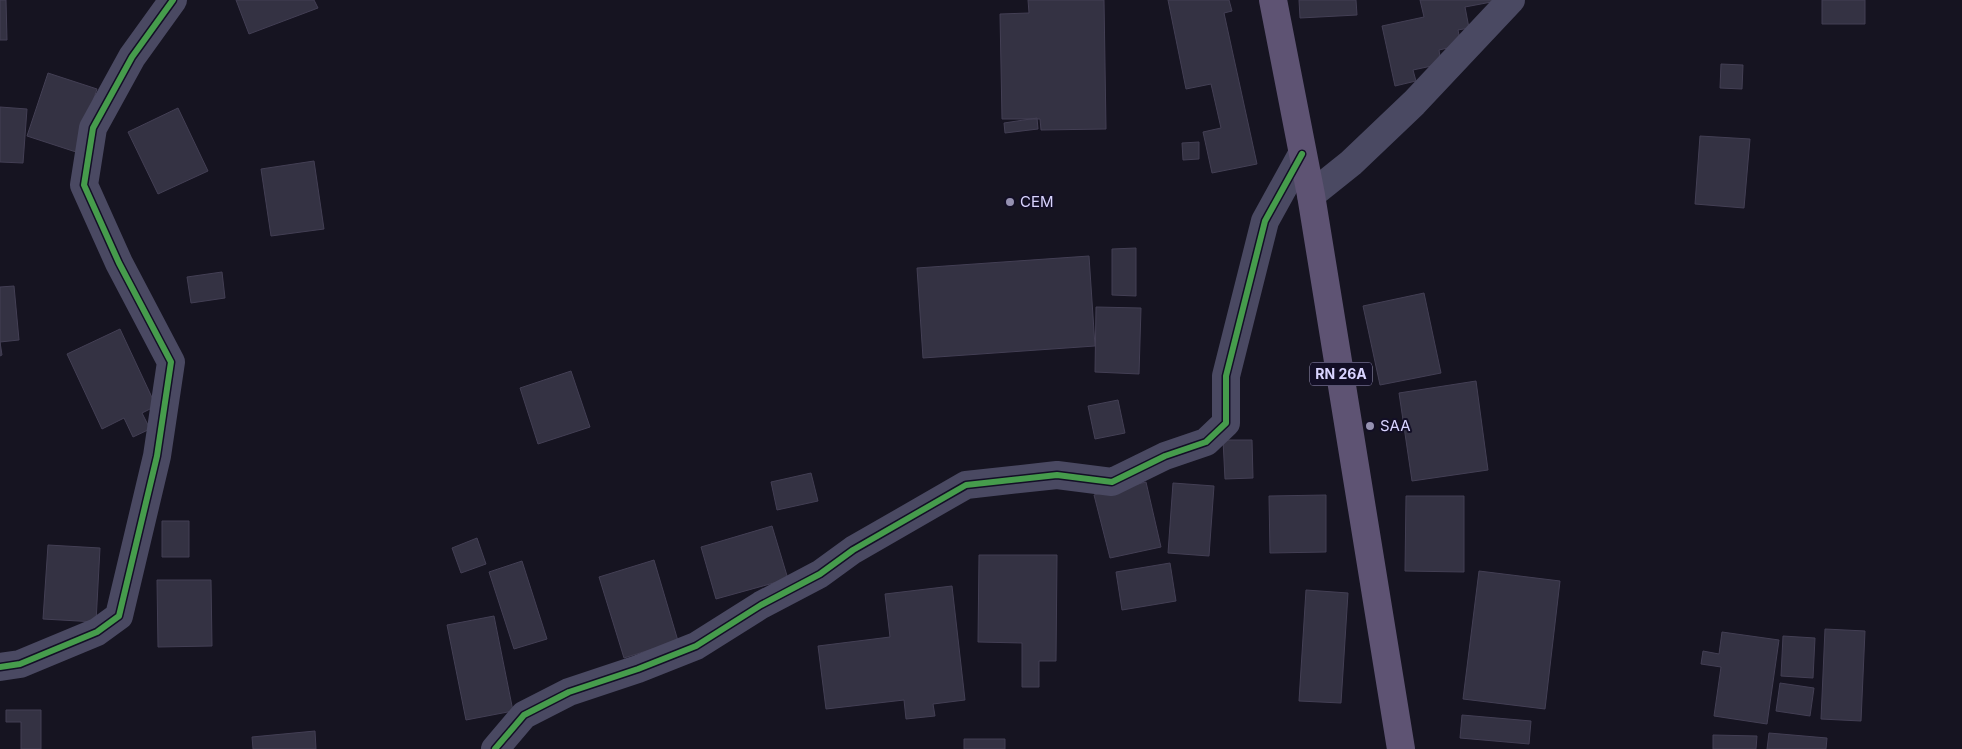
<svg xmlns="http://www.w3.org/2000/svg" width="1962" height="749" viewBox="0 0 1962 749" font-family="Inter,sans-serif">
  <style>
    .building { fill: #343243; stroke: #433f54 }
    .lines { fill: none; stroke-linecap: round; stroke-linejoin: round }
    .minor { stroke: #4a4962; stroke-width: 28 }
    .major { stroke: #5e5373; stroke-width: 28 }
    .cycleway-casing { stroke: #130f26; stroke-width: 9 }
    .cycleway { stroke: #469c4c; stroke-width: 6 }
    .poi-dot { fill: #9591b1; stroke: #130f26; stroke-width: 2 }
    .labels { text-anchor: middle; stroke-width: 4; stroke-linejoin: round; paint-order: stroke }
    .shield { fill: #130f26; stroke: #9e99be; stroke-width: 1 }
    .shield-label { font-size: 14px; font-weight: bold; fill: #d9d4ff }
    .poi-label { font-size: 15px; fill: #d9d4ff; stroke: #130f26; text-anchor: start }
  </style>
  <rect width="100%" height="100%" fill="#161421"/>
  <path class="building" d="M 0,0 L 6,0 L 7,40 L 0,40 Z
    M 236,0 L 314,0 L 318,8 L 249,34 Z
    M 1028,0 L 1104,0 L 1106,129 L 1041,130 L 1040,119 L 1002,119 L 1000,14 L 1029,13 Z
    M 1168,0 L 1229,0 L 1232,11 L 1224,13 L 1257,164 L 1212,173 L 1203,132 L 1221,128 L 1211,84 L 1186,89 Z
    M 1299,0 L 1356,0 L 1357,15 L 1300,18 Z
    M 1420,0 L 1502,0 L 1465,7 L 1469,28 L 1458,30 L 1461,45 L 1439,50 L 1441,64 L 1413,70 L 1416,81 L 1395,86 L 1382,26 L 1424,17 Z
    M 1822,0 L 1865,0 L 1865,24 L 1822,24 Z
    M 1721,64 L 1743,65 L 1742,89 L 1720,88 Z
    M 48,73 L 97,89 L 76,152 L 27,136 Z
    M 0,107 L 27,109 L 23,163 L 0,162 Z
    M 178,108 L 208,171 L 158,194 L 128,132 Z
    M 1037,118 L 1038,129 L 1005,133 L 1004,123 Z
    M 1700,136 L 1750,139 L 1744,208 L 1695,204 Z
    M 1199,142 L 1199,159 L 1183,160 L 1182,143 Z
    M 314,161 L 324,229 L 271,236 L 261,169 Z
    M 1136,248 L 1136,296 L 1112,295 L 1112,249 Z
    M 1089,256 L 1095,346 L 923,358 L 917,268 Z
    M 222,272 L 225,298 L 191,303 L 187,277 Z
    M 14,286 L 19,340 L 0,342 L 2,355 L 0,356 L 0,287 Z
    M 1424,293 L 1441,373 L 1380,385 L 1363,306 Z
    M 1096,307 L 1141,308 L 1139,374 L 1095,372 Z
    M 120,329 L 156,406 L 142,413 L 150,429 L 133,437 L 124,418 L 102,429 L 67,354 Z
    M 571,371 L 590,427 L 538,444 L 520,388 Z
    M 1476,381 L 1488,470 L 1412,481 L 1399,393 Z
    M 1118,400 L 1125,433 L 1095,439 L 1088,406 Z
    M 1223,440 L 1252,440 L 1253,478 L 1225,479 Z
    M 811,473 L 818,501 L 777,510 L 771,482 Z
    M 1146,482 L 1161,547 L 1110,558 L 1094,495 Z
    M 1173,483 L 1214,486 L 1209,556 L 1168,553 Z
    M 1326,495 L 1326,552 L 1270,553 L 1269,496 Z
    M 1406,496 L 1464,496 L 1464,572 L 1405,571 Z
    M 162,521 L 189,521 L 189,557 L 162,557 Z
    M 772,526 L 788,579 L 716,599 L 701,547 Z
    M 477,538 L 486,564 L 461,573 L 452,548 Z
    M 48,545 L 100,548 L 96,622 L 43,619 Z
    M 979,555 L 1057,555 L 1056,661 L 1039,661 L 1039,687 L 1022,687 L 1022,643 L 978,642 Z
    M 654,560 L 678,641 L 624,658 L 599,577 Z
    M 522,561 L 547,639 L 514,649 L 489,572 Z
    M 1170,563 L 1176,601 L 1122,610 L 1116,572 Z
    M 1479,571 L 1560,581 L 1545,709 L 1463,699 Z
    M 157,580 L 211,580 L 212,646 L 158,647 Z
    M 952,586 L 965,700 L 933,704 L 935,716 L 906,719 L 904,700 L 826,709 L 818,646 L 890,637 L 885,594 Z
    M 1306,590 L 1348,593 L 1341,703 L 1299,701 Z
    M 494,616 L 513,711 L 466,720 L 447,625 Z
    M 1825,629 L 1865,631 L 1861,721 L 1821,719 Z
    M 1722,632 L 1779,640 L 1767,724 L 1714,716 L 1721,667 L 1701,664 L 1703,651 L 1719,654 Z
    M 1783,636 L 1815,638 L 1813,678 L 1781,676 Z
    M 1780,683 L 1814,688 L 1810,716 L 1776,711 Z
    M 6,710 L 41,710 L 41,749 L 21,749 L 21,722 L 6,722 Z
    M 1462,715 L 1531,721 L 1529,744 L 1460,738 Z
    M 315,731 L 316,749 L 253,749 L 252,737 Z
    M 1769,733 L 1827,738 L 1826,749 L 1767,749 Z
    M 1713,735 L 1757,736 L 1756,749 L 1713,749 Z
    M 964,739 L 1005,739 L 1005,749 L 964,749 Z"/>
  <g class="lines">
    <path class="minor" d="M 1311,195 L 1351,163 L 1414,103 L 1511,0
      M 0,667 L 20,664 L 97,632 L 119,616 L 157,456 L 171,362 L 119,263 L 84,185 L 93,128 L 132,57 L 173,0
      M 495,749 L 524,715 L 569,692 L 638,669 L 696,646 L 761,605 L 820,574 L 853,550 L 966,485 L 1057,475 L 1112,482 L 1165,456 L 1206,442 L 1226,423 L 1226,376 L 1265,221 L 1302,154"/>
    <path class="major" d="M 1273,0 L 1311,195 L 1401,749"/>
    <g class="cycleway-casing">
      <path id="cycleway" d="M 0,667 L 20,664 L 97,632 L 119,616 L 157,456 L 171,362 L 119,263 L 84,185 L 93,128 L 132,57 L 173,0
        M 495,749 L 524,715 L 569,692 L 638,669 L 696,646 L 761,605 L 820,574 L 853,550 L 966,485 L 1057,475 L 1112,482 L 1165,456 L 1206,442 L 1226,423 L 1226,376 L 1265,221 L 1302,154"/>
    </g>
    <use href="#cycleway" class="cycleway"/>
  </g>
  <g class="poi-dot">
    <circle cx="1010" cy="202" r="5"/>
    <circle cx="1370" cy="426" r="5"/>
  </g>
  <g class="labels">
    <rect class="shield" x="1310" y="362.5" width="62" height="23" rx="4"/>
    <g class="shield-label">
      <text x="1341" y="379">RN 26A</text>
    </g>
    <g class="poi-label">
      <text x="1020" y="207">CEM</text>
      <text x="1380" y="431">SAA</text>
    </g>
  </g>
</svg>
